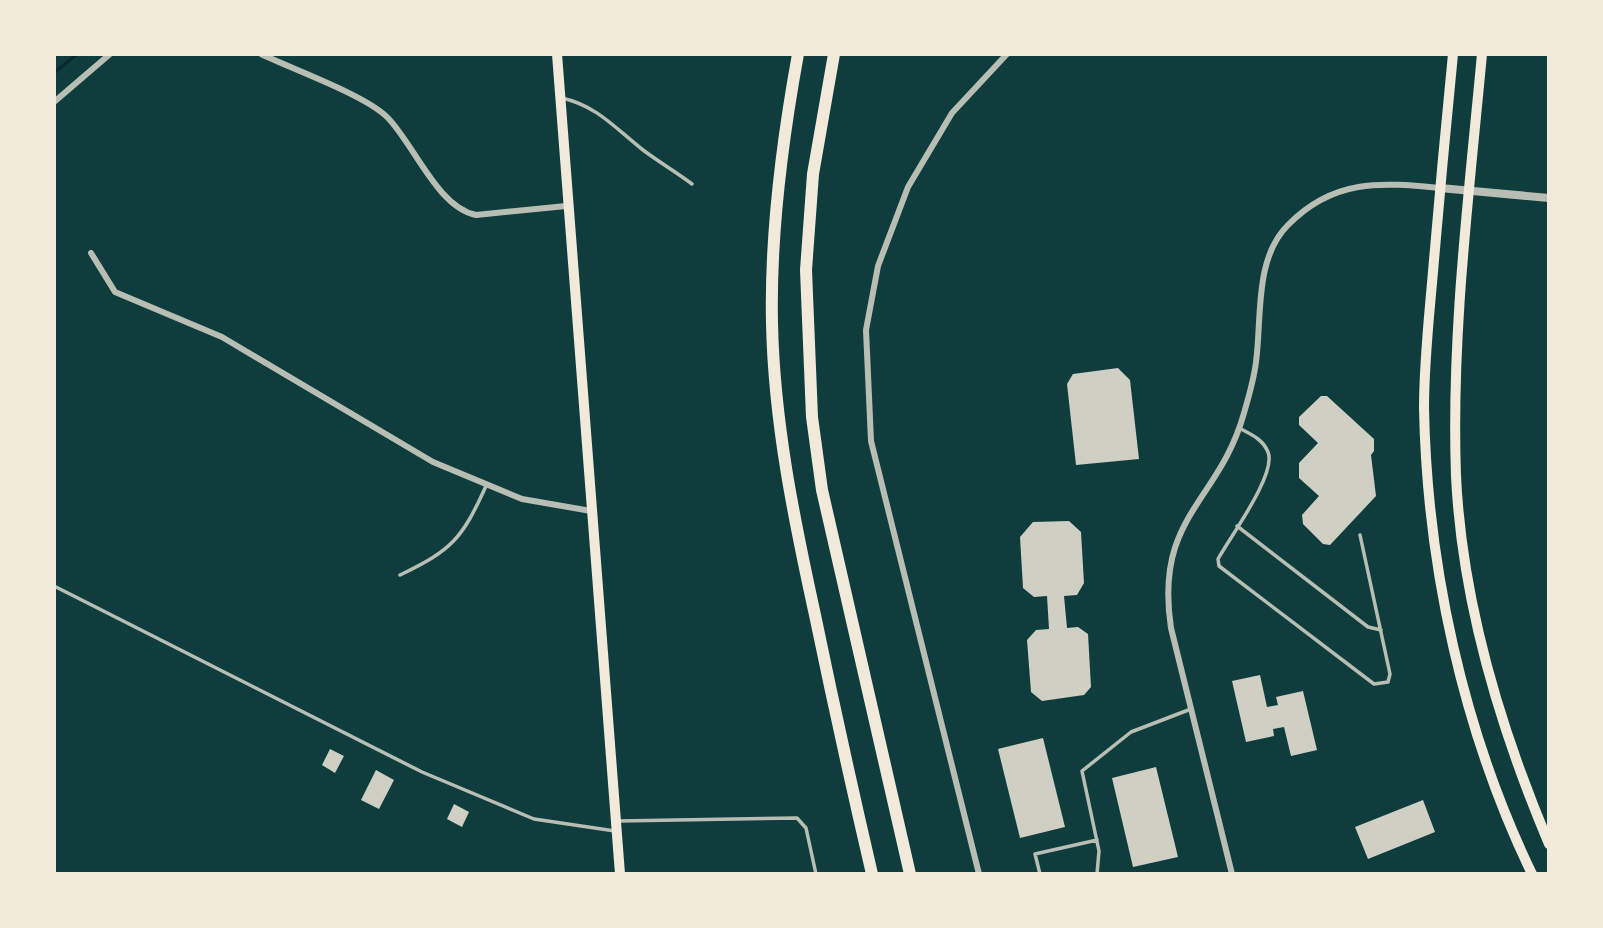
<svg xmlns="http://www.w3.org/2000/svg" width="1603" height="928" viewBox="0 0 1603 928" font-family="Merriweather,serif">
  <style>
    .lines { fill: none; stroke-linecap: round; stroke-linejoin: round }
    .stream { stroke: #0a2a2b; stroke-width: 3.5 }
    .building { fill: #cfcfc3 }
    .service { stroke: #b8beb3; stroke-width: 3.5 }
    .minor { stroke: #b8beb3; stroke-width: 6 }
    .tertiary { stroke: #b8beb3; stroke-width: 8 }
    .primary { stroke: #f1e9da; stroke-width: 10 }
    .motorway { stroke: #f1e9da; stroke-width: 12 }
  </style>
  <rect width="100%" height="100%" fill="#0f3d3e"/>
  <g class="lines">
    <path class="stream" d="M 54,73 L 77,54"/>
  </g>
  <path class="building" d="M 1118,368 L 1130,380 L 1139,459 L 1076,465 L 1067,384 L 1073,374 Z
    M 1321,396 L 1327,396 L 1374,439 L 1374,451 L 1371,455 L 1376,496 L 1330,545 L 1323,544 L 1303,524 L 1302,515 L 1319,496 L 1299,478 L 1299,463 L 1318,443 L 1299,425 L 1299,417 Z
    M 1069,521 L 1081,532 L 1084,583 L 1077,595 L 1064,596 L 1067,628 L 1078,627 L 1088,634 L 1091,687 L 1084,695 L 1042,701 L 1031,692 L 1027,640 L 1036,630 L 1049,629 L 1047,596 L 1034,597 L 1023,588 L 1020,537 L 1033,522 Z
    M 1260,675 L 1267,707 L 1278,705 L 1276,697 L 1303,691 L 1317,750 L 1291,756 L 1284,727 L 1273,729 L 1274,736 L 1246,742 L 1232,681 Z
    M 1043,738 L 1065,827 L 1020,838 L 998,749 Z
    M 330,749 L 344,756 L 335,773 L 322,765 Z
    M 1156,767 L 1178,857 L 1133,867 L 1112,778 Z
    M 376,770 L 394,780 L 379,809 L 361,800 Z
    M 1423,800 L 1435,832 L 1368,859 L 1355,827 Z
    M 454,804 L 469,812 L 462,827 L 447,819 Z"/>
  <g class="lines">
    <path class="service" d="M 562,98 C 597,106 615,128 643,150 C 659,162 676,172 692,184
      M 1239,428 C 1250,434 1263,439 1268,452 C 1277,474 1230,537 1218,559 L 1219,566 L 1374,684 L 1388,682 L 1390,674 L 1360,535
      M 1237,526 L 1368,627 L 1381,630
      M 400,575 C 452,550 462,539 486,486
      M 54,586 L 422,772 L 534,819 L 615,831
      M 618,821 L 797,818 L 806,828 L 816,874
      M 1040,874 L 1035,854 L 1097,840
      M 1097,874 L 1099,851 L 1082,771 L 1131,732 L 1191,709"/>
    <path class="minor" d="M 261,54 C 292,69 365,95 387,117 C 414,144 437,207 476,215 L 566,206
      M 54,102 L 110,54
      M 91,253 L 115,292 L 222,337 L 433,462 L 522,499 L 591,511
      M 979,874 L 871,441 L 866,330 L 878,266 L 908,187 L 952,113 L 1007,54
      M 1232,874 L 1171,628 C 1154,516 1219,503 1244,413 C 1249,396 1254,379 1256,362 C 1262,318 1254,259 1288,225 C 1333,179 1380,182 1440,188"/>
    <path class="tertiary" d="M 1440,188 L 1549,198"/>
    <path class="primary" d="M 557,54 L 620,874
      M 1453,54 C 1446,123 1440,191 1434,260 C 1430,309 1424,358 1424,408 C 1427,566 1463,731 1532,874
      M 1482,54 C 1469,195 1451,335 1456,476 C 1462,603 1500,728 1549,844"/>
    <path class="motorway" d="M 798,54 C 782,142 770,233 772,323 C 774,422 794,519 815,615 C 833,702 852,788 872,874
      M 834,54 L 813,174 L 806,270 L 812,417 L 822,490 L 910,874"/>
  </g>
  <rect width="1603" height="928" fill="none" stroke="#f1e9da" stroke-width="112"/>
</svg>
